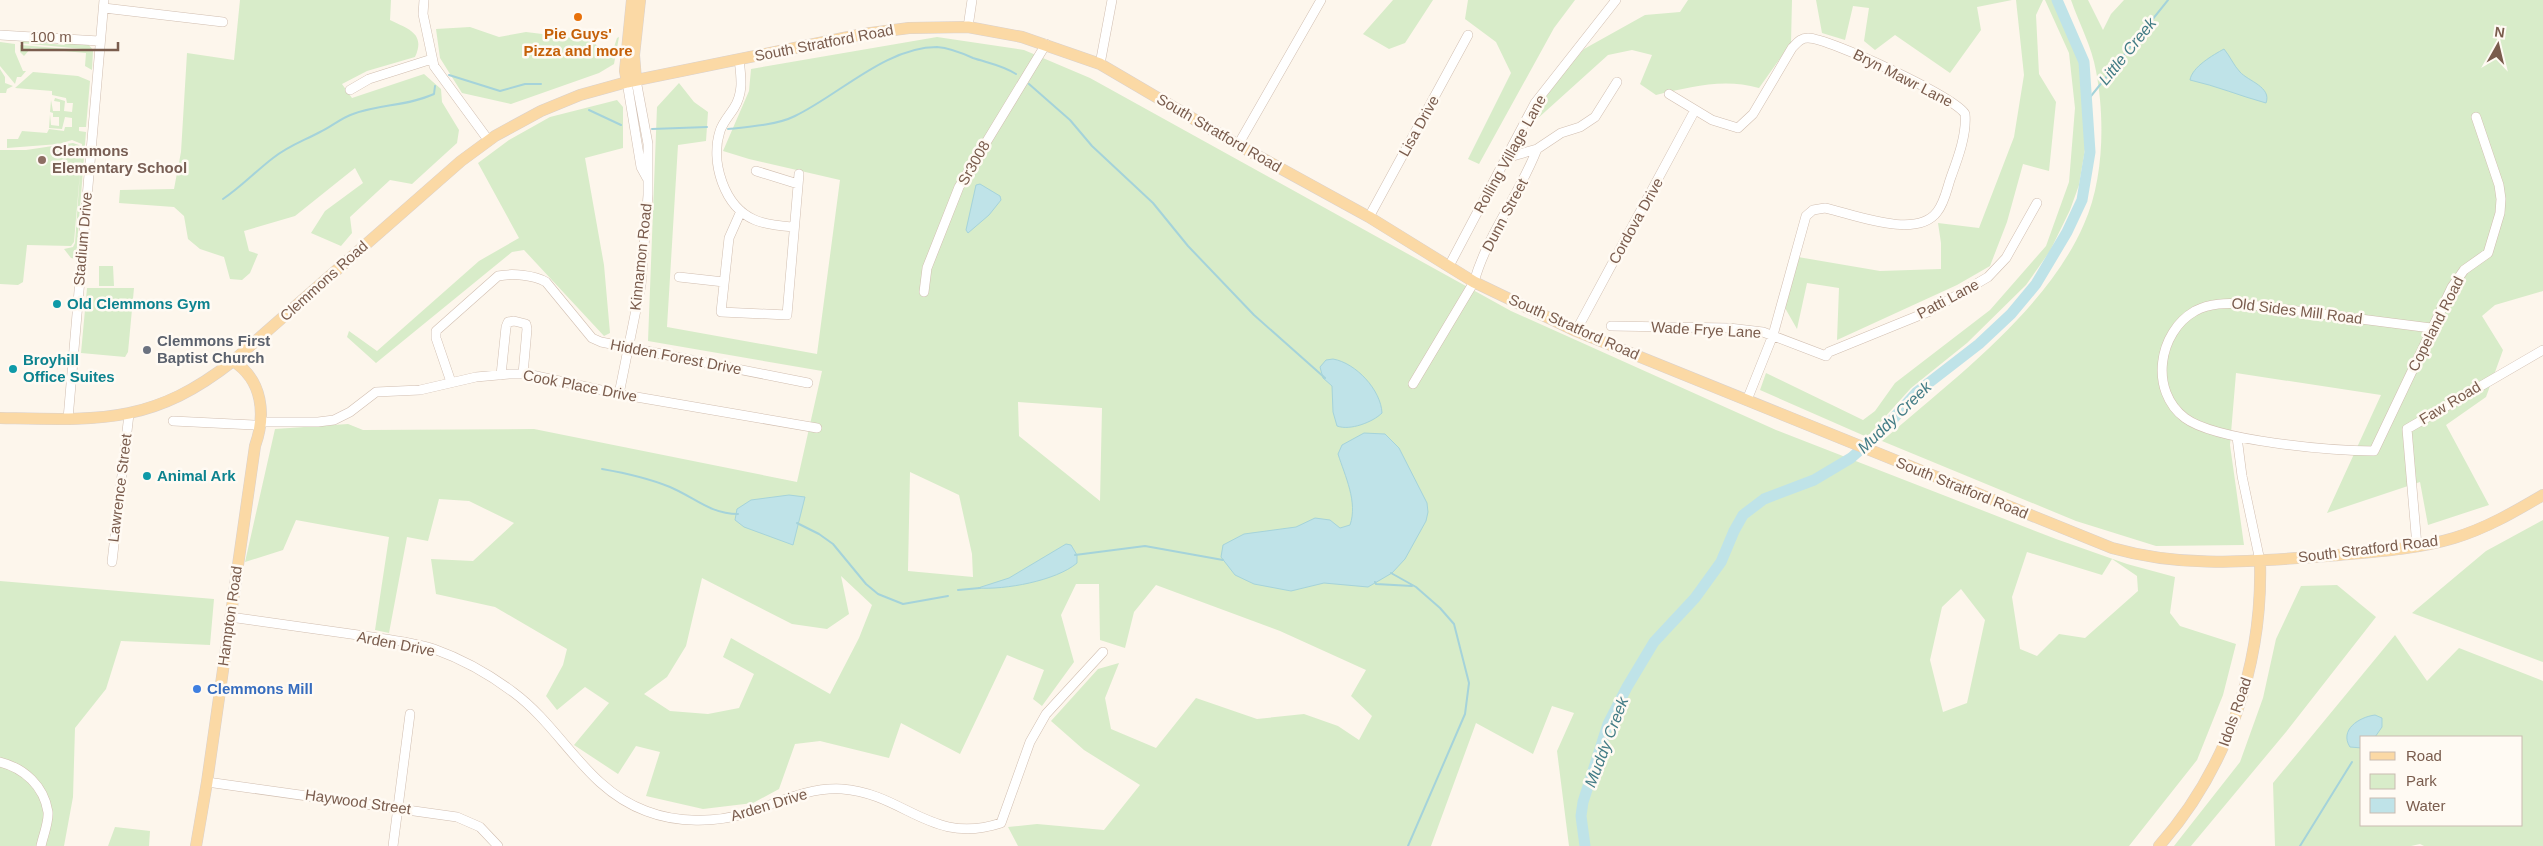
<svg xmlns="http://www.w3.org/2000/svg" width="2543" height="846" viewBox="0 0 2543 846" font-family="Helvetica,sans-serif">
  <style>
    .green { fill: #d8ecc9; fill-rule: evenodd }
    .water { fill: #bfe3e8; stroke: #a5d3da }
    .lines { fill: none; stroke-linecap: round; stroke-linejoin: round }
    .stream { stroke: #a5d3da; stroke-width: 2 }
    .river { stroke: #bfe3e8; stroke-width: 11 }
    .minor-casing { stroke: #d1beb0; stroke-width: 10 }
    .major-casing { stroke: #dad1cd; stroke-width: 12 }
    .minor { stroke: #fff; stroke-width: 9 }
    .major { stroke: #fbd9a5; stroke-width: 11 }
    .food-dot { fill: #e8710a; stroke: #fffaf3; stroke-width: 2 }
    .education-dot { fill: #8d6e63; stroke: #fffaf3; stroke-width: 2 }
    .culture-dot { fill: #0f9aa8; stroke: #fffaf3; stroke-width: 2 }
    .worship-dot { fill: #6b7280; stroke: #fffaf3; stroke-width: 2 }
    .shop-dot { fill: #3f7fe0; stroke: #fffaf3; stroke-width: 2 }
    .labels { text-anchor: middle; stroke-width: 5; stroke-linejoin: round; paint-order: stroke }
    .food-label { font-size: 15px; font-weight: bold; fill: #c56008; stroke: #fffaf3 }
    .street-label { font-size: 15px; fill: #7a5c4d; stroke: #fffaf3 }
    .education-label { font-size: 15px; font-weight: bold; fill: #785e54; stroke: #fffaf3; text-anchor: start }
    .culture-label { font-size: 15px; font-weight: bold; fill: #0d838f; stroke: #fffaf3; text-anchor: start }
    .worship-label { font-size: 15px; font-weight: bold; fill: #5b616d; stroke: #fffaf3; text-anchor: start }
    .shop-label { font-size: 15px; font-weight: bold; fill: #366cbe; stroke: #fffaf3; text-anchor: start }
    .water-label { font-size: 16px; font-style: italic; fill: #437c86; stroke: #fffaf3 }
  </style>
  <rect width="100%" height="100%" fill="#fdf6ec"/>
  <path class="green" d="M 240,0 L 391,0 L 390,20 C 408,29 426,33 415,57 L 367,71 L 342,84 L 352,98 L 424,74 L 441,89 L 442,102 L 459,130 L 457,143 L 412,184 L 390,180 L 350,217 L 352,233 L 341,246 L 311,233 L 325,211 L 363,183 L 355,168 L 295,216 L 244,231 L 249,251 L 258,254 L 250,273 L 242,280 L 230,279 L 224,257 L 200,249 L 188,239 L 184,216 L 174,207 L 119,203 L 120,190 L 174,189 L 181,152 L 187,53 L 234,60 Z
    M 1393,0 L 1433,0 L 1405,43 L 1389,49 L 1363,34 Z
    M 1468,0 L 1575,0 L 1554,28 L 1479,164 L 1468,159 L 1511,73 L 1496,42 L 1465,19 Z
    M 1688,0 L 1792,0 L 1791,43 L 1759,88 C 1723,78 1691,87 1656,95 L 1640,84 L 1652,55 L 1632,50 L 1608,55 L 1536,120 L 1536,113 L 1553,84 L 1584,49 L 1645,15 L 1680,12 Z
    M 1816,0 L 2012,0 L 1977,7 L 1981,30 L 1950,73 L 1895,35 L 1875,50 L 1864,41 L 1869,8 L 1853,6 L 1845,40 L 1822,33 Z
    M 2016,0 L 2043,0 L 2036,15 L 2039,74 L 2056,102 L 2049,171 L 2023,164 L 2007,222 L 1990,266 L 1957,285 L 1837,340 L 1839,288 L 1807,283 L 1797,329 L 1785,308 L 1798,257 L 1880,271 L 1941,269 L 1941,243 L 1938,223 L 1979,228 L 2014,137 L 2024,75 Z
    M 2045,0 L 2052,0 L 2081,61 L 2085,149 L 2079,185 L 2070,210 L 2050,251 L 2026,285 L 1967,343 L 1911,388 L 1867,437 L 1760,390 L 1766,373 L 1863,420 L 1875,411 L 1895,383 L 1990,310 L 2046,246 L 2069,182 L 2075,108 L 2069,53 Z
    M 2071,0 L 2088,0 L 2103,30 L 2111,14 L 2124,0 L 2543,0 L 2543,291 L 2495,305 L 2482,316 L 2503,350 L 2486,397 L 2446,425 L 2489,505 L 2428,525 L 2420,482 L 2327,513 L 2381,395 L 2236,373 L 2230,445 L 2244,545 L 2156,546 L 2076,521 L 1882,441 C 1952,380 2047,310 2084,224 C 2104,180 2105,118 2096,71 C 2092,47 2079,23 2071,0 Z
    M 470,27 L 499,37 L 526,32 L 591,40 L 605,53 L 614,47 L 617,38 L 619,37 L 614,64 L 599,73 L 511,104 L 462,93 L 440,58 L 436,29 Z
    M 937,37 L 1024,50 L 1090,78 L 1511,311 L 1776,430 L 2056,539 L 2127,564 L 2175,577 L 2170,613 L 2180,626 L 2236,644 L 2223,695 L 2197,760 L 2129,846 L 1569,846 L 1557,751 L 1574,713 L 1552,706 L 1533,754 L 1476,723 L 1431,846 L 1018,846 L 1008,827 L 1037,824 L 1104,830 L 1140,785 L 1084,750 L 1051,721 L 1098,669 L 1119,663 L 1105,698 L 1111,729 L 1156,748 L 1196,698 L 1257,719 L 1304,714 L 1338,726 L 1359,740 L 1372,716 L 1351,696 L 1366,670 L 1280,631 L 1156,585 L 1134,612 L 1125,648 L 1100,640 L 1099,584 L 1076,584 L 1061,615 L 1074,662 L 1042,706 L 1033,699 L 1044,670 L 1007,655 L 960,754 L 901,723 L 889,758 L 820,741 L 795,744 L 779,789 L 753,803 L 703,809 L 646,796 L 660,752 L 636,746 L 618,774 L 574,745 L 609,703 L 585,687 L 557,710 L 546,696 L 563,665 L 567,649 L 495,607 L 436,594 L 431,559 L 473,561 L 514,523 L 469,501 L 439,499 L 428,541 L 407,537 L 389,633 L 375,630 L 389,537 L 296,520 L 283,550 L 245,562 L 275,429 L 348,424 L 363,430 L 534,429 L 797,482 L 822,371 L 648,341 L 657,107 L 679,83 L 694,102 L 708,112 L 706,141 L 678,145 L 667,327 L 817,354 L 840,180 L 749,159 L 723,151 L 749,91 L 751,69 ZM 1018,402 L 1102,408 L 1100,501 L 1019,436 ZM 910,472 L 959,495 L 972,554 L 973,577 L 908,571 ZM 2027,552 L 2102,575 L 2112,559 L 2137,576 L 2138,591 L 2085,638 L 2059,634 L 2037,656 L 2020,649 L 2012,597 ZM 841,576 L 872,605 L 859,638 L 830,694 L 731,638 L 723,657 L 754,674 L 739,708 L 708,714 L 670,711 L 644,694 L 667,677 L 686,646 L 702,578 L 792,624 L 827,629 L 849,614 ZM 1961,589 L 1985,620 L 1967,703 L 1943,712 L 1930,660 L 1942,607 Z
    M 23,41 L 64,45 L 67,42 L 88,44 L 93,50 L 20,43 Z
    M 0,42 L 15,44 L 15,52 L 23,71 L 26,71 L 21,77 L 17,77 L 15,84 L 0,66 Z
    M 20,45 L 93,51 L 92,70 L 85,66 L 86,53 L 31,48 L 24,56 L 20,52 Z
    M 0,69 L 5,77 L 5,83 L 13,86 L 7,89 L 6,93 L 0,93 Z
    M 33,72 L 78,76 L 90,81 L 86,127 L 79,127 L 79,131 L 86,132 L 76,259 L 71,258 L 64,249 L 73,247 L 75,243 L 82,144 L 72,140 L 59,144 L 7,148 L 7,139 L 18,139 L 22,131 L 47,133 L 49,129 L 64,131 L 65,127 L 72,127 L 72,118 L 65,117 L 62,129 L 49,128 L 50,114 L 51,125 L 59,126 L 59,117 L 53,117 L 53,113 L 50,112 L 51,100 L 53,111 L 60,111 L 60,102 L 54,101 L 55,98 L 65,101 L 64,111 L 72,112 L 73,103 L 67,103 L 66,98 L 52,95 L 52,91 L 15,88 Z
    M 617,100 L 623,107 L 623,148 L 585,158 L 604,265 L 610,333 L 604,336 L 524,250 L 512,252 L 376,363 L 347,337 L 349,331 L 377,351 L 479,261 L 519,238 L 478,163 L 509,140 L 550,117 Z
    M 73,143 L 79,145 L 82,149 L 74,242 L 71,246 L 27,245 L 23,282 L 18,285 L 0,284 L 0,150 L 26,150 Z
    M 99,266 L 113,266 L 114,286 L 99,286 Z
    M 87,288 L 134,288 L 128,352 L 125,357 L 81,353 Z
    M 2543,520 L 2543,662 L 2412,613 L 2486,551 Z
    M 0,581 L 214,599 L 210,645 L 121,641 L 106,689 L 75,728 L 73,797 L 64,846 L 0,846 Z
    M 2337,585 L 2376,617 L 2286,732 L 2191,846 L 2174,846 L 2240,762 L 2263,698 L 2276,639 L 2301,586 Z
    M 2395,635 L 2427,681 L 2459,648 L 2543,681 L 2543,846 L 2424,846 L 2420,844 L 2411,846 L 2275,846 L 2273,783 ZM 2362,737 L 2522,737 L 2522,825 L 2362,825 Z
    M 115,827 L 150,831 L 149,846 L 108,846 Z"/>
  <path class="water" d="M 2224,49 C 2230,56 2234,66 2240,72 C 2248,81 2272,87 2266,103 C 2240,96 2217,86 2190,80 C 2192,67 2213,55 2224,49 Z
    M 980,184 L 1000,196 L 1001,200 L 989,215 L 968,233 L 966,230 L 976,185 Z
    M 1333,359 C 1356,363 1381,390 1382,413 C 1373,422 1350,431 1337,426 L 1333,412 L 1332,386 L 1323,378 L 1320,367 L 1326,360 Z
    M 1364,433 L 1385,434 L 1399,448 L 1427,503 L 1428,512 L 1426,521 L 1405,559 L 1392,573 L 1368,587 L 1324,583 L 1291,591 L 1254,584 L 1235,575 L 1221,557 L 1223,545 L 1244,534 L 1296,527 L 1315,518 L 1330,520 L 1340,528 L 1350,525 C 1358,502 1345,476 1338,454 L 1342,445 Z
    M 789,495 L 805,497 L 793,545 L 744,527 L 735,520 L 737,509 L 751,500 Z
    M 1066,544 L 1071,545 L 1077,555 L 1077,563 C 1056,581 1004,590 978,588 L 1009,578 Z
    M 2375,715 L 2382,718 L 2382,727 L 2375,737 L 2362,737 L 2362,748 L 2350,747 C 2339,730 2359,717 2375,715 Z"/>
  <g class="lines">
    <path class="stream" d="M 449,75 L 500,91 L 525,84 L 541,84
      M 1029,84 L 1070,120 L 1092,146 L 1153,203 L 1188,246 L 1254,315 L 1325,378
      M 2087,101 L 2168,0
      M 589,110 L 621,125
      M 652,129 L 707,127
      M 728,129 C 748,127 777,125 795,116 C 839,95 886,47 937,47 C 950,48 962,53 973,58 C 988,63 1002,65 1016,74
      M 223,199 C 241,187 256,171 273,158 C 288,146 303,141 320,132 C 331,127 341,118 353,114 C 380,104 408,106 434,94 L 435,86
      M 602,469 C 625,473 648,478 670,487 C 694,497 710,514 738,514
      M 797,523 L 819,534 L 833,544 L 866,584 L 878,594 L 903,604 L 948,596
      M 1075,555 L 1145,546 L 1223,560
      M 1391,573 L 1416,587 L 1440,608 L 1454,624 L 1469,683 L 1465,714 L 1408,846
      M 1375,582 L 1376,584 L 1412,586
      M 958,590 L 980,588
      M 2300,846 L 2352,762"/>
    <path class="river" d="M 1585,846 L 1581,816 L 1583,802 L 1608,724 L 1627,687 L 1654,642 L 1695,598 L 1721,562 L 1734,531 L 1743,515 L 1764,499 L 1814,480 L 1851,458 L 1886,427 L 1917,392 L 1979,344 L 2011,314 L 2036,284 L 2067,232 L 2082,200 L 2090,152 L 2084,62 L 2057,0"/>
    <g class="minor-casing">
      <path id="minor" d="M 424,0 L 423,14 L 434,66 L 489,141
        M 104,8 L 223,22
        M 968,27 L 972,0
        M 0,35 L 99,41
        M 739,59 C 741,77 744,92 734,108 C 729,116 723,122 720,131 C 710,162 724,207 755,220 C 767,225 781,226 793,227
        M 1100,64 L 1112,0
        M 627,82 L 641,167 L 647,178
        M 350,90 L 369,79 L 432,59
        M 1669,94 L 1712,120 L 1738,128 L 1753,114 L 1792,48 C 1797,43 1800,38 1808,38 C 1829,38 1955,97 1965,114 C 1967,134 1958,158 1951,177 C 1947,188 1945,202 1937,212 C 1916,240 1853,214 1825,208 L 1813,210 L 1806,216 L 1773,335 L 1747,400
        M 1238,145 L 1321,0
        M 1506,158 L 1537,149 L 1561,133 L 1580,127 L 1595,117 L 1617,82
        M 756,171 L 798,184
        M 741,211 L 729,238 L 721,312 L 787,315 L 799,174
        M 1369,217 L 1468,35
        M 1449,266 L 1535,103 L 1616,0
        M 679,277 L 724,282
        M 924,292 L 927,268 L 959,187 L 1046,44
        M 1611,326 L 1729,328 L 1763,332 L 1826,356 L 1829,352 L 1930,311 L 1988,277 L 2006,258 L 2037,203
        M 2431,328 L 2243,304 C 2226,303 2210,303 2195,311 C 2158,332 2149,391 2185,418 C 2216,441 2332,451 2374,451 L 2452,287 L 2464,270 L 2488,253 L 2500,213 L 2501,199 L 2499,185 L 2476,117
        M 1576,331 L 1695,110
        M 501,375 L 506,327 L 508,322 L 514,321 L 526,324 L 527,329 L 523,374
        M 451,382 L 436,338 L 436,331 L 498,276 C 512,273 534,275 546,282 L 592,338 L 601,342 L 808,383
        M 1413,384 L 1474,282 C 1487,235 1520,194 1537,149
        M 619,394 L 641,285 L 648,195 L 648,144 L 636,80
        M 68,419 L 104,0
        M 173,421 L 254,425
        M 261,422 L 318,422 L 334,420 L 350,412 L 376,392 L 420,390 L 476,377 L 509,374 L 527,374 L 619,394 L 817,428
        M 2237,437 L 2242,476 L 2260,561
        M 2417,546 L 2407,429 L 2543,350
        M 112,562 L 129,414
        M 230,617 C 273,623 315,629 358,635 C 383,639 410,641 434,649 C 462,659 489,674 513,692 C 562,728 586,789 646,811 C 677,823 715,823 747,813 C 778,803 808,787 842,789 C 906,794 931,846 1001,823 L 1030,742 L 1046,714 L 1103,652
        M 0,762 C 24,768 44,786 48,812 C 49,822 43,836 41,846
        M 207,782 L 457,817 L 480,827 L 498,846
        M 393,846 L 410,714"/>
    </g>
    <g class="major-casing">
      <path id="major" d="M 636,80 L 634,55 L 640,0
        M 627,82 L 625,71 L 632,0
        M 0,418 C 98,420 152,425 233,361 L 461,161 L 495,136 L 541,111 L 580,95 L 627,82 L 863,34 L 909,28 L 968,27 L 1022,37 L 1100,64 L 1238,145 L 1369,217 L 1474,282 L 1576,331 L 2112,548 C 2187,569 2251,561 2327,556 C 2369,552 2414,550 2454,538 C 2487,528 2514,512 2543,495
        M 196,846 L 207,782 L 255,446 C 266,415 263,380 233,361
        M 2159,846 C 2228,768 2263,664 2260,561"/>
    </g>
    <use href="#minor" class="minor"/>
    <use href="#major" class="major"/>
  </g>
  <circle class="food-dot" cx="578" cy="17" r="5"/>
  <circle class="education-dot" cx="42" cy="160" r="5"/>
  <g class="culture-dot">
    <circle cx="57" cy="304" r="5"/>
    <circle cx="13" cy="369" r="5"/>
    <circle cx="147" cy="476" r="5"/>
  </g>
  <circle class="worship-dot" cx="147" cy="350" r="5"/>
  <circle class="shop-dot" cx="197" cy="689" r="5"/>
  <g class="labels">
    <g class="food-label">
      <text x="578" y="39">Pie Guys'<tspan x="578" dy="17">Pizza and more</tspan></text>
    </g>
    <g class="street-label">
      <text transform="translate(824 43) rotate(-11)" y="5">South Stratford Road</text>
      <text transform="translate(1903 78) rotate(27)" y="5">Bryn Mawr Lane</text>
      <text transform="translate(1419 126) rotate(-61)" y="5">Lisa Drive</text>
      <text transform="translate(1219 133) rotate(30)" y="5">South Stratford Road</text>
      <text transform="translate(1510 154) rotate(-61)" y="5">Rolling Village Lane</text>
      <text transform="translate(974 163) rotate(-60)" y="5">Sr3008</text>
      <text transform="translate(1505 215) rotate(-62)" y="5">Dunn Street</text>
      <text transform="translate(1636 221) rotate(-61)" y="5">Cordova Drive</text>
      <text transform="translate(83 239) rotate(-85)" y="5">Stadium Drive</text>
      <text transform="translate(641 257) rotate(-84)" y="5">Kinnamon Road</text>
      <text transform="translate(324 281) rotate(-42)" y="5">Clemmons Road</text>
      <text transform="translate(1948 299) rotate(-28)" y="5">Patti Lane</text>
      <text transform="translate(2297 311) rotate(7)" y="5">Old Sides Mill Road</text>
      <text transform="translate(2436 324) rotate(-63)" y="5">Copeland Road</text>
      <text transform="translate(1574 327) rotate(24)" y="5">South Stratford Road</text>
      <text transform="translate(1706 330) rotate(3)" y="5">Wade Frye Lane</text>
      <text transform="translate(676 357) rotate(11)" y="5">Hidden Forest Drive</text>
      <text transform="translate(580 386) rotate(11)" y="5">Cook Place Drive</text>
      <text transform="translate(2450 403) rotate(-31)" y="5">Faw Road</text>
      <text transform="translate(120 488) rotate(-83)" y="5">Lawrence Street</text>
      <text transform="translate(1962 488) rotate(22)" y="5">South Stratford Road</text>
      <text transform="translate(2368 549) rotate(-7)" y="5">South Stratford Road</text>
      <text transform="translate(230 616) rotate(-82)" y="5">Hampton Road</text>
      <text transform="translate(396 644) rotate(11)" y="5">Arden Drive</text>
      <text transform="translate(2235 712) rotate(-71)" y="5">Idols Road</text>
      <text transform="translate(358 802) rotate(8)" y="5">Haywood Street</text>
      <text transform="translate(769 805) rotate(-17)" y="5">Arden Drive</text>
    </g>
    <g class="education-label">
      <text x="52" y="156">Clemmons<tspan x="52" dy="17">Elementary School</tspan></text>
    </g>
    <g class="culture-label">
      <text x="67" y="309">Old Clemmons Gym</text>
      <text x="23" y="365">Broyhill<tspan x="23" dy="17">Office Suites</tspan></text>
      <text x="157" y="481">Animal Ark</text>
    </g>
    <g class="worship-label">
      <text x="157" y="346">Clemmons First<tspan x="157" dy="17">Baptist Church</tspan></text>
    </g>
    <g class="shop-label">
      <text x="207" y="694">Clemmons Mill</text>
    </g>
    <g class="water-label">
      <text transform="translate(2127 51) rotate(-51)" y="6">Little Creek</text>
      <text transform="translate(1894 417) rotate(-44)" y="6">Muddy Creek</text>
      <text transform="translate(1606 742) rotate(-69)" y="6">Muddy Creek</text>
    </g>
  </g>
  <rect x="2360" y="736" width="162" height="90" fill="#fffaf3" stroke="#cabbb1"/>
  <rect x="2370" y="752" width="25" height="8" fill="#fbd9a5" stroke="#cabbb1"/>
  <text x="2406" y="761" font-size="15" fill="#7a5c4d">Road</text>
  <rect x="2370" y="774" width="25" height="15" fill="#d8ecc9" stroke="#cabbb1"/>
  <text x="2406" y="786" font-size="15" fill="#7a5c4d">Park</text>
  <rect x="2370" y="798" width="25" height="15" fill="#bfe3e8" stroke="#cabbb1"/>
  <text x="2406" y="811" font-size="15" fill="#7a5c4d">Water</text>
  <g transform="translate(2498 45) rotate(8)" stroke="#fffaf3" stroke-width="4" paint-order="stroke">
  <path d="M0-4L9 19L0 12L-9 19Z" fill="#7a5c4d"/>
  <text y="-8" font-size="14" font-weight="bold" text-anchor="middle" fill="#7a5c4d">N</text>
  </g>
  <path d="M22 42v8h96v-8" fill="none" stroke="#7a5c4d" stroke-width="2.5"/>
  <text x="30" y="42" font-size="15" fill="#7a5c4d" stroke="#fffaf3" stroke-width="4" paint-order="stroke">100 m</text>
</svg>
